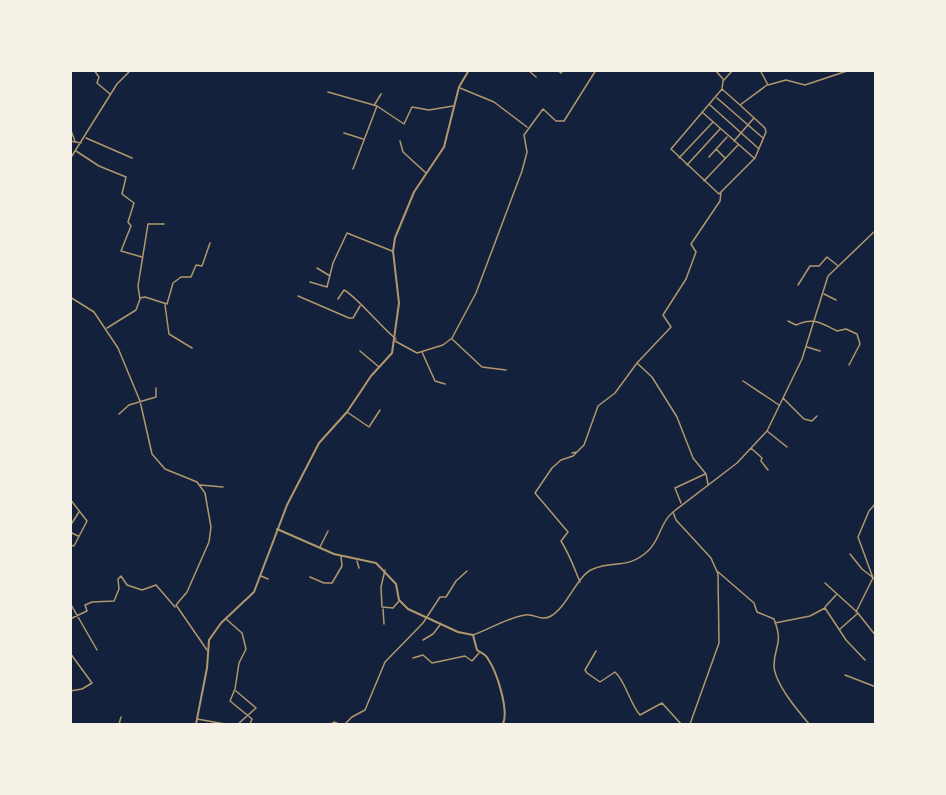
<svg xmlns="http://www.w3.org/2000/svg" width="946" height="795" viewBox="0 0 946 795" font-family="Quicksand,sans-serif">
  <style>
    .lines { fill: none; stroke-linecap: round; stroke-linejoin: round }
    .minor { stroke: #b1986c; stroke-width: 1.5 }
    .tertiary { stroke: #b1986c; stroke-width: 2 }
  </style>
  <rect width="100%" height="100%" fill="#14213d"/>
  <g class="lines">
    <path class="minor" d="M 94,70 L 99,77 L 97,83 L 110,94
      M 528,70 L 536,77
      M 557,70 L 561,73 L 563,70
      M 715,70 L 723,79
      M 733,70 L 723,81 L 722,89 L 740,105 L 767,85
      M 760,70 L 768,85 L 786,80 L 805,85 L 850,70
      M 460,88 L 494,102 L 527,127
      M 70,89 L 71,89
      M 722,89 L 671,149 L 719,194 L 755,158 L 766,132 L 765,128 L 740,105
      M 328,92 L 377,106 L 404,124 L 412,107 L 429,110 L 453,106
      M 717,98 L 763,138
      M 375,104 L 381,94
      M 710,105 L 758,148
      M 702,112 L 754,158
      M 70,128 L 75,141
      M 344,133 L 363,139
      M 86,138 L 132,158
      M 70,141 L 81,143
      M 400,141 L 403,152 L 426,173
      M 734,141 L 754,118
      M 716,149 L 725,158
      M 76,151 L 99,166 L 126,177 L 122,194 L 134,203 L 128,222 L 131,226 L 121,251 L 142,257
      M 709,157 L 727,137
      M 679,158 L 713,122
      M 70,159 L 117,84 L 131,70
      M 687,165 L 720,129
      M 353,169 L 377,106
      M 704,181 L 738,145
      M 317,268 L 330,276
      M 310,282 L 327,287 L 333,263 L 347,233 L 392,251
      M 798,285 L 810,266 L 819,266 L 827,257 L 837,265
      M 824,294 L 836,300
      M 298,296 L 349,318 L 353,318 L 360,306
      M 70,297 L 94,312 L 118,348 L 140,401 L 152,454 L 165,469 L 197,482 L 205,493 L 211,527 L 209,542 L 187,592 L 176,605 L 207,650
      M 140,298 L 145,297 L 167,304 L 173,283 L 181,277 L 191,277 L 196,265 L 202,266 L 210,243
      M 338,299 L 344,290 C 355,295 382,328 396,339
      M 165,305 L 169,334 L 192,348
      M 788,321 L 796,325 C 813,317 821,323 837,331 L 846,329 L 857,334 L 860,344 L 849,365
      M 107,328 L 136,310 L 140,299 L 138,286 L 148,224 L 164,224
      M 452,339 L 482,367 L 506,370
      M 395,341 L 417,353 L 443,345 L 452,338 L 476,293 L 522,171 L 527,152 L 524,135 L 543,109 L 556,121 L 564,121 L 596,70
      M 807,347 L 820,351
      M 360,351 L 379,367
      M 422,352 L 435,381 L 445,384
      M 638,364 L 652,377 L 677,417 L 693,458 L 706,474 L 708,484
      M 743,381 L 779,405
      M 783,398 L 804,419 L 812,421 L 817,416
      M 347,412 L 369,427 L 380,410
      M 119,414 L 129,405 L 156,397 L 156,388
      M 767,431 L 787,447
      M 751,448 L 762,458 L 761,461 L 768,470
      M 572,453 L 577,452
      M 200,485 L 223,487
      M 70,499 L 87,521 L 74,546 L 70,545
      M 681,503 L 675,488 L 705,474
      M 70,526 L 79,512
      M 70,532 L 78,536
      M 320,547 L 328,531
      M 850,554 L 862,569 L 876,580
      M 357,561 L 359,568
      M 385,570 L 381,587 L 382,607 L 393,608 L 399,601
      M 717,571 L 754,603 L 757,612 L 774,619 C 784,645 774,645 774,666 C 775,684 798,711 809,724
      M 261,576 L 268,579
      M 310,577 L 324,583 L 332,583 L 342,566 L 341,556
      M 580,582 C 574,568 570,555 561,541 L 568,532 L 535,493 L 552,468 L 561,460 L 573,456 L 584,445 L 598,406 L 615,393 L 637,363 L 671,327 L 663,315 L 686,279 L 696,252 L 691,244 L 720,201 L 721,193
      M 825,583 L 857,612 L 876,636
      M 70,603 L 97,650
      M 825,607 L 836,595
      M 383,609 L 384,624
      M 856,612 L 873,578 L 858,537 L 869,511 L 876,503
      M 70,619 L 87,611 L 85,605 L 92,602 L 114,601 L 119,589 L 118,579 L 121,576 L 127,585 L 142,590 L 156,585 L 175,607
      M 226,619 L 242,633 L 246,649 L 239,663 L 235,689 L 230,701 L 252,719 L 250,724
      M 775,623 L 810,616 L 825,608 L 846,640 L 865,660
      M 840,629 L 857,614
      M 473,635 C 490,629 507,618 525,615 C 534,613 541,622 551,616 C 568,606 577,575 593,569 C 614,560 627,570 648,551 C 660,540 660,523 672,513
      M 423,640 L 433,634 L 440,625
      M 596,651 L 585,670 L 587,673 L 600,682 L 615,672 C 626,682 629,702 640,715 L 662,703 L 681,724
      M 70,653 L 92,683 L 82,689 L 70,691
      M 413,658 L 423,655 L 432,663 L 465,656 L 472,661 L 479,653
      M 845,675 L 876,687
      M 236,691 L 256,708 L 238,724
      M 197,719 L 225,724
      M 119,724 L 121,717
      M 331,724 L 334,722 L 339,724
      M 345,724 L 352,717 L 365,710 L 385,662 L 423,623 L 440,597 L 446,597 L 456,581 L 467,571
      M 690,724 L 719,643 L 718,574 L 711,558 L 676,520 L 673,512 L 737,463 L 767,431 L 802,359 L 828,276 L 876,230"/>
    <path class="tertiary" d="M 277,529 L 334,554 L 376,563 L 396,584 L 399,600 L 408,609 L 458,632 L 473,635 L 477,650 C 481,653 486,654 488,659 C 497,672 509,710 503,724
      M 196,724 L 207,668 L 209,640 L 221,623 L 254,592 L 287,505 L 319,443 L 347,412 L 371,376 L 392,353 L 399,303 L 393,251 L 395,238 L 414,192 L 444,147 L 459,87 L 469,70"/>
  </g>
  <rect width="946" height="795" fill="none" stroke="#f6f1e7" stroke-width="144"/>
</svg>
